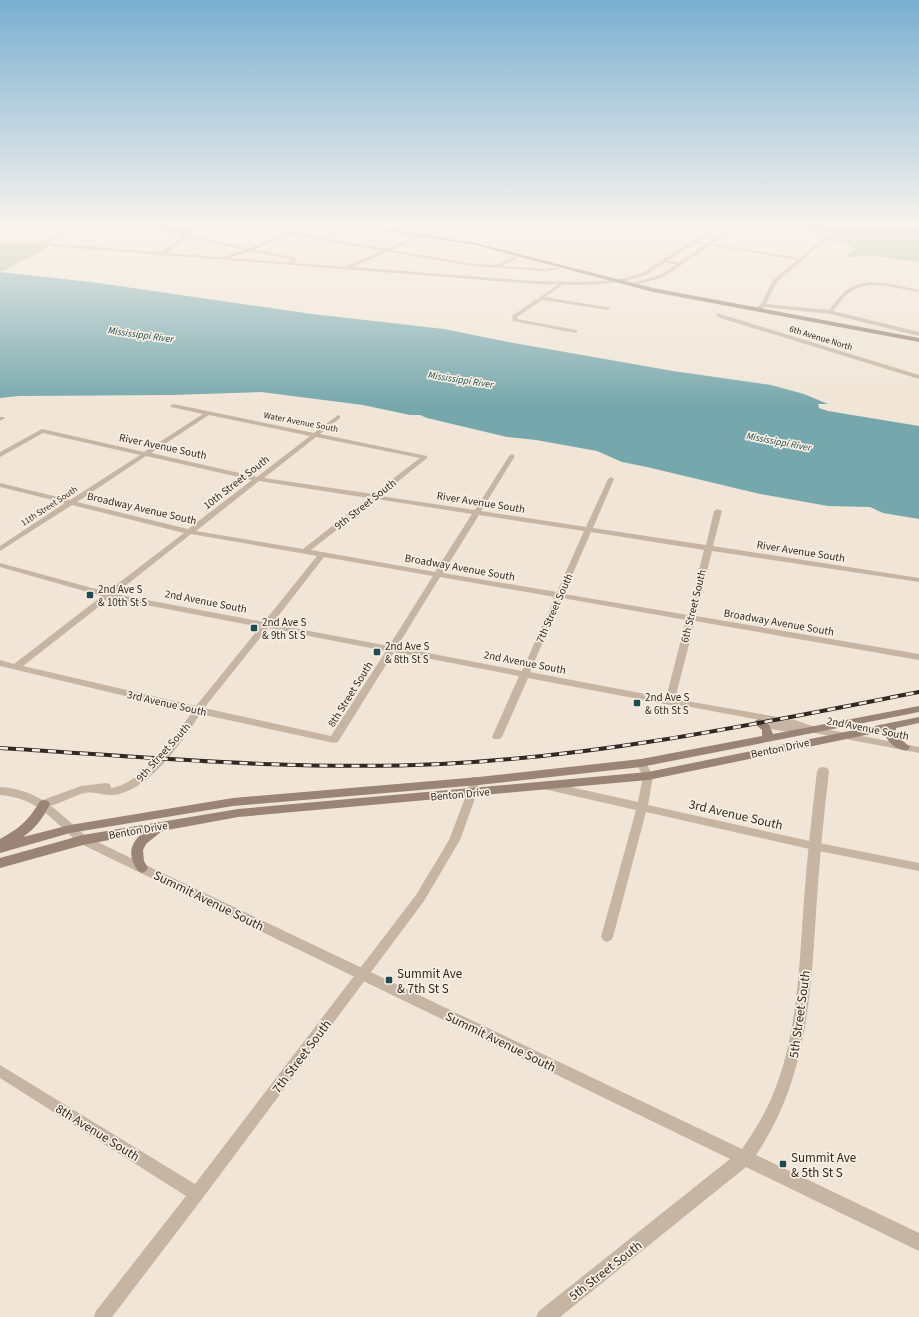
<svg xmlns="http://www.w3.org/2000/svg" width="919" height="1317" viewBox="0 0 919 1317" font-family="'Source Sans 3',sans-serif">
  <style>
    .green { fill: #afbe97 }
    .water { fill: #76a7ac }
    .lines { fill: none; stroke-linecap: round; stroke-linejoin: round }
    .minor { fill: #c7b5a3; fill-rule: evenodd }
    .tertiary { fill: #c7b5a3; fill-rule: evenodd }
    .secondary { fill: #9a8475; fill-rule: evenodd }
    .rail-casing { stroke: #322925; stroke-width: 4 }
    .rail { stroke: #f8efe2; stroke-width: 2.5; stroke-dasharray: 8; stroke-linecap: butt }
    .poi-dot { fill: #1c4c52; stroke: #f8efe2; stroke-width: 1.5 }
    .labels { text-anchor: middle; stroke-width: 3.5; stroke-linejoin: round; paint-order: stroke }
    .far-street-label { font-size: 9px; fill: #322925; stroke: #f8efe2 }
    .far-water-label { font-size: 10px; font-style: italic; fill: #1c4c52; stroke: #f8efe2 }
    .street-label { font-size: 11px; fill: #322925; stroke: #f8efe2 }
    .poi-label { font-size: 11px; fill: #322925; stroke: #f8efe2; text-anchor: start }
    .near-street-label { font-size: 13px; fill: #322925; stroke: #f8efe2 }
    .near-poi-label { font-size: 13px; fill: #322925; stroke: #f8efe2; text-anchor: start }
  </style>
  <rect width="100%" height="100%" fill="#f0e5d6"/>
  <path class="green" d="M 754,224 L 919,224 L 919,262 L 873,256 L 846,257 L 855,248 L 846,244 L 827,239 L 831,236 L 830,232 L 794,230 Z
    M 159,227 L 192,227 L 187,233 L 182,234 L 156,228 Z
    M 0,245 L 41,245 L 31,255 L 4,271 L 0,271 Z"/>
  <path class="water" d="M 0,272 L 91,282 L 312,314 L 444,329 L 508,342 L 673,371 L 771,385 L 804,394 L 828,404 L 818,404 L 819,408 L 828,411 L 919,426 L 919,519 L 883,513 L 870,507 L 828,506 L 760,494 L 647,467 L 622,462 L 597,451 L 536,440 L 507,437 L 427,418 L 420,415 L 410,415 L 363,405 L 261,392 L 172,395 L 19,396 L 0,398 Z"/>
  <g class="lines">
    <path class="minor" d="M 66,224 L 196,225 L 198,226 L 196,227 L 66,227 L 47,245 L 45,243 L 61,227 L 0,227 L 0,225 Z
      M 235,224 L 243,224 L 290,232 L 313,224 L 318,224 L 295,233 L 473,264 L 495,265 L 516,256 L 518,258 L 501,266 L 545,269 L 559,268 L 561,269 L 545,271 L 473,266 L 291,235 L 254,249 L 297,258 L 292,265 L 288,264 L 292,260 L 250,251 L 226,259 L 224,257 L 244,250 L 157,230 L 159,229 L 249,248 L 286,234 Z
      M 826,232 L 828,232 L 829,237 L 777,282 L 766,304 L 829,310 C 835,303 840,295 848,289 C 867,276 898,286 919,290 L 919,292 C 900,289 870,279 852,291 C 844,295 839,304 833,311 L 919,332 L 919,336 L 830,314 L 764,307 L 761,309 L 757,309 L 756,308 L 761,304 L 773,280 L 797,260 L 692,242 L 694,241 L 800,258 L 826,236 Z
      M 665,260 L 681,263 L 681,264 L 679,265 L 663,262 Z
      M 562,282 L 564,282 L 564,284 L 545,297 L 611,308 L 608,310 L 542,300 L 517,317 L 517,319 L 577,330 L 577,332 L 575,333 L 513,321 L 512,316 Z
      M 717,313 L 919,375 L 919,379 L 720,318 L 716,314 Z
      M 173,404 L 314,433 L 338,415 L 340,416 L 340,418 L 320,434 L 427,456 L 427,458 L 380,496 L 475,510 L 509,456 L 512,454 L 515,456 L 481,511 L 586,527 L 608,479 L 611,477 L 614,479 L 593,528 L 706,545 L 714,511 L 718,509 L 722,511 L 713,546 L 919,578 L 919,582 L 712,551 L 696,616 L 919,654 L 919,660 L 695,621 L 675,699 L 795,720 L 815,727 L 919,747 L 919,753 L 809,732 C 801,735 760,729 755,723 L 760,720 L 793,726 L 685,706 L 670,705 L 528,678 L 502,737 L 500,739 L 494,739 L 492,737 L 519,676 L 394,652 L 338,742 L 334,743 L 200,714 C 183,741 152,786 119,794 C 104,798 96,789 81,794 C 71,797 50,809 40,807 L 39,804 L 40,801 L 81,786 L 106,783 L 110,784 L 111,788 C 142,784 175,737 192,712 L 0,666 L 0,660 L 14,664 L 102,596 L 0,567 L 0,563 L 107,592 L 184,533 L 72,505 L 0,551 L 0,546 L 65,503 L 0,487 L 0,483 L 70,500 L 140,455 L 43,433 L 2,456 L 0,457 L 0,452 L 42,429 L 144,452 L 203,414 L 171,407 L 170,406 ZM 209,415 L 310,436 L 257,477 L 151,453 ZM 316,437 L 420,458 L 373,494 L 264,478 ZM 146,456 L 252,480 L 188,529 L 77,502 ZM 259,481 L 368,498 L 303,549 L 196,531 ZM 376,499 L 472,514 L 435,572 L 311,550 ZM 479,515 L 584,531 L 557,592 L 443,573 ZM 591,532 L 704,550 L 688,615 L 564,594 ZM 191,534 L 317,556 L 264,622 L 115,594 ZM 324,557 L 433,576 L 389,646 L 272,624 ZM 440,577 L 555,597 L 522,671 L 397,647 ZM 110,598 L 260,627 L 196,706 L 23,666 ZM 562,598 L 686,620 L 666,698 L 530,672 ZM 268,628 L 386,651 L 331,736 L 204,708 Z
      M 0,417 L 4,417 L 5,418 L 0,421 Z
      M 641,760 L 645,761 L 653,776 L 648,805 L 814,842 L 919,863 L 919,871 L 814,850 L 646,812 L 613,937 L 611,940 L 607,942 L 603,940 L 601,937 L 636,810 L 548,790 L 544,789 L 543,786 L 544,783 L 548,782 L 638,802 L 643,776 L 636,763 L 637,761 Z
      M 474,777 L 478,778 L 479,781 L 477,793 L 460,840 L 424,901 L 202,1199 L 112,1317 L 94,1317 L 96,1311 L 186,1196 L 0,1078 L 0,1065 L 195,1184 L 416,895 L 449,840 L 467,793 L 470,778 Z"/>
    <path class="tertiary" d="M 195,224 L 199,224 L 189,237 L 166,253 L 345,267 L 444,224 L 450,224 L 353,267 L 534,281 L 582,282 L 605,281 L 625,278 L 642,273 L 719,224 L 724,224 L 646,275 L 626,281 L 605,284 L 582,285 L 534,284 L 48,246 C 32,260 21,260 0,263 L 0,261 C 17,258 30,257 43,245 L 0,245 L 0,243 L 47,243 L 160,252 L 185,235 Z
      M 736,224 L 741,224 L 664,277 L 635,285 L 632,283 L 660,275 Z
      M 823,767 L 827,768 L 829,771 C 824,813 820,855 817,897 C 811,989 809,1077 756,1155 L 919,1233 L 919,1251 L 746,1167 L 560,1317 L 536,1317 L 539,1311 L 730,1159 L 79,843 C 52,820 38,798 0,795 L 0,787 C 42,790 57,812 87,837 L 742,1149 C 753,1133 763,1117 771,1099 C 798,1038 799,966 804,900 C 807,857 812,814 817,771 L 819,768 Z"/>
    <path class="secondary" d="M 347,224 L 357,224 L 475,243 L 653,288 L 919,338 L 919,342 L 653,292 L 475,245 Z
      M 919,706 L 919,712 L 641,767 L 479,785 L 233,806 L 70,833 L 0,853 L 0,839 C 20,828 29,820 40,801 L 44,800 L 48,801 L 50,804 C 43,818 35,829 23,837 L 70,825 L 233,798 L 479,777 L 641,759 L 762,736 L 762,730 L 754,723 L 755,721 L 759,719 L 769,725 L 773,734 Z
      M 919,717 L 919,723 L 896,728 L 896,735 L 910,747 L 908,750 C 898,752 884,740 885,731 L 648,780 L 238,817 L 162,831 L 146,844 L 143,850 L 144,861 L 148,868 L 146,871 L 142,873 L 138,871 C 129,857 128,847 141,834 L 83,845 L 0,868 L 0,858 L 83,835 L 238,809 L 648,772 Z"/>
    <g class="rail-casing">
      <path id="rail" d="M 0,748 C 147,757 294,771 441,764 C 603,756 761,723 919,692"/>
    </g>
    <use href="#rail" class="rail"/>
  </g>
  <linearGradient id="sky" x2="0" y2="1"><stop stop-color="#7aafd0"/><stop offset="0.55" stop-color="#f8f3ed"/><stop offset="1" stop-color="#f8f3ed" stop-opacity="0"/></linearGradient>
  <rect width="919" height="408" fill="url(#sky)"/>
  <g class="poi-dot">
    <rect x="86" y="591" width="8" height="8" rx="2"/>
    <rect x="250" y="624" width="8" height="8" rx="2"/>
    <rect x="373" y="648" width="8" height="8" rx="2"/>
    <rect x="633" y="699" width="8" height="8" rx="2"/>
    <rect x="385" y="976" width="8" height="8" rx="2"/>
    <rect x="779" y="1160" width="8" height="8" rx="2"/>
  </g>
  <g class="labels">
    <g class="far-street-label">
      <text transform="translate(821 338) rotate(17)" y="3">6th Avenue North</text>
      <text transform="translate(301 422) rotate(11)" y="3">Water Avenue South</text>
      <text transform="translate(49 506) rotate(-33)" y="3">11th Street South</text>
    </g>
    <g class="far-water-label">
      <text transform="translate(141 334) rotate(8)" y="4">Mississippi River</text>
      <text transform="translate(461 379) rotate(9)" y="4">Mississippi River</text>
      <text transform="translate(779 441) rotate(11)" y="4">Mississippi River</text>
    </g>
    <g class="street-label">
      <text transform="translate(163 446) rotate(12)" y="4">River Avenue South</text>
      <text transform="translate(236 482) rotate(-38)" y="4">10th Street South</text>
      <text transform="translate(481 502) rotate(9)" y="4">River Avenue South</text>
      <text transform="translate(365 504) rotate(-38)" y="4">9th Street South</text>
      <text transform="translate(142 508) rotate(13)" y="4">Broadway Avenue South</text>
      <text transform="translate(801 551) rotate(9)" y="4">River Avenue South</text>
      <text transform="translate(460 567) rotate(10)" y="4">Broadway Avenue South</text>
      <text transform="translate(206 601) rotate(11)" y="4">2nd Avenue South</text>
      <text transform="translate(693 606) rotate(-76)" y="4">6th Street South</text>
      <text transform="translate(554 608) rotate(-66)" y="4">7th Street South</text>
      <text transform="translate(779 622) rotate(10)" y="4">Broadway Avenue South</text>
      <text transform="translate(525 662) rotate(11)" y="4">2nd Avenue South</text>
      <text transform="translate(350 694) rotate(-58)" y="4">8th Street South</text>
      <text transform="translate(167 703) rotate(13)" y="4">3rd Avenue South</text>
      <text transform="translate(868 728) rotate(11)" y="4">2nd Avenue South</text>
      <text transform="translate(780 748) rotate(-12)" y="4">Benton Drive</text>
      <text transform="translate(163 752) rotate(-48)" y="4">9th Street South</text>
      <text transform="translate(460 794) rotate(-5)" y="4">Benton Drive</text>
      <text transform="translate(138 830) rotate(-10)" y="4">Benton Drive</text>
    </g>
    <g class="poi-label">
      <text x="98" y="593">2nd Ave S<tspan x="98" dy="13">&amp; 10th St S</tspan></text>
      <text x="262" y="626">2nd Ave S<tspan x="262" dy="13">&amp; 9th St S</tspan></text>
      <text x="385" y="650">2nd Ave S<tspan x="385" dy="13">&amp; 8th St S</tspan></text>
      <text x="645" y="701">2nd Ave S<tspan x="645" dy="13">&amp; 6th St S</tspan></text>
    </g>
    <g class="near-street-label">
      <text transform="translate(736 814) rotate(13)" y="5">3rd Avenue South</text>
      <text transform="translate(209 900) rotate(26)" y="5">Summit Avenue South</text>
      <text transform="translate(799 1014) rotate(-82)" y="5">5th Street South</text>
      <text transform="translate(501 1041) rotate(26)" y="5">Summit Avenue South</text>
      <text transform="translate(301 1056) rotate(-53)" y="5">7th Street South</text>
      <text transform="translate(98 1132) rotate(32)" y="5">8th Avenue South</text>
      <text transform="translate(605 1270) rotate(-38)" y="5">5th Street South</text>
    </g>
    <g class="near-poi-label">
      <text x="397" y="978">Summit Ave<tspan x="397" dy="15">&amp; 7th St S</tspan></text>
      <text x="791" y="1162">Summit Ave<tspan x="791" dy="15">&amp; 5th St S</tspan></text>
    </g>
  </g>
</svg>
